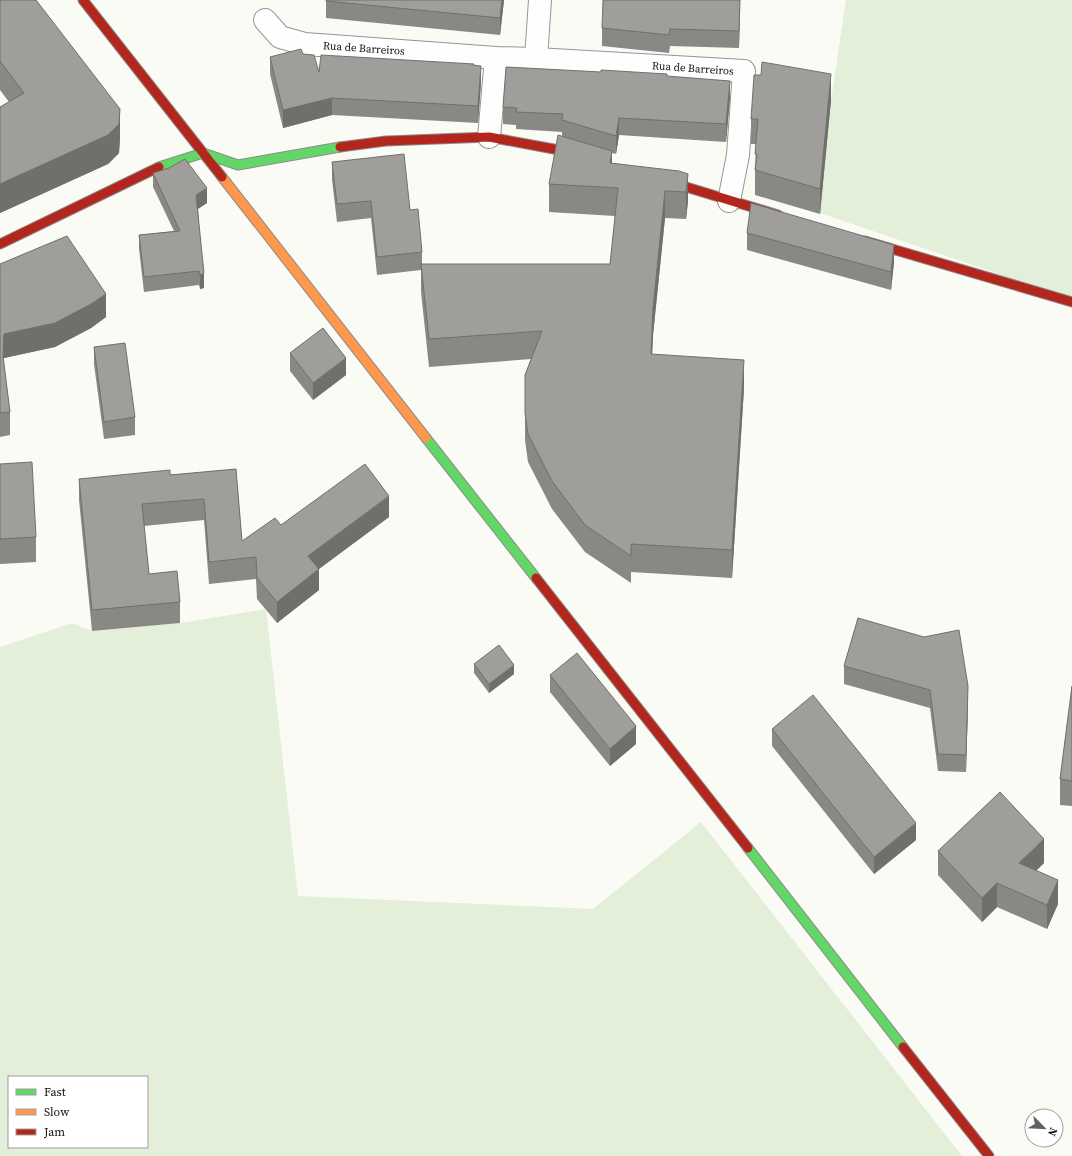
<svg xmlns="http://www.w3.org/2000/svg" width="1072" height="1156" viewBox="0 0 1072 1156" font-family="'Source Serif 4',serif">
  <style>
    .grass { fill: #e3efd8; fill-rule: evenodd }
    .lines { fill: none; stroke-linecap: round; stroke-linejoin: round }
    .street-casing { stroke: #959593; stroke-width: 24 }
    .fast-casing { stroke: #8c8c8a; stroke-width: 11 }
    .slow-casing { stroke: #8c8c8a; stroke-width: 11 }
    .jam-casing { stroke: #8c8c8a; stroke-width: 11 }
    .street { stroke: #fefefe; stroke-width: 22 }
    .fast { stroke: #63d668; stroke-width: 9 }
    .slow { stroke: #ff974d; stroke-width: 9 }
    .jam { stroke: #b3261e; stroke-width: 9 }
    .wall { fill: #898885 }
    .shaded-wall { fill: #6f6f6c }
    .building { fill: #9f9e9b; stroke: #6f6f6c }
    .labels { text-anchor: middle; stroke-width: 4; stroke-linejoin: round; paint-order: stroke }
    .street-label { font-size: 11px; fill: #0f0f0f; stroke: #fff }
  </style>
  <rect width="100%" height="100%" fill="#fbfbf6"/>
  <path class="grass" d="M 846,0 L 1072,0 L 1072,299 L 820,213 L 831,100 Z
    M 266,609 L 298,896 L 593,909 L 701,822 L 962,1156 L 0,1156 L 0,647 L 72,623 L 92,631 L 180,623 ZM 9,1077 L 147,1077 L 147,1147 L 9,1147 Z"/>
  <g class="lines">
    <g class="street-casing">
      <path id="street" d="M 265,20 L 280,37 L 305,44 L 496,58
        M 536,59 L 540,0
        M 489,137 L 496,58 L 536,59 L 744,71 L 738,155 L 729,201"/>
    </g>
    <g class="fast-casing">
      <path id="fast" d="M 159,167 L 203,153 L 238,165 L 340,147
        M 426,438 L 536,578
        M 748,848 L 903,1047"/>
    </g>
    <g class="slow-casing">
      <path id="slow" d="M 222,177 L 426,438"/>
    </g>
    <g class="jam-casing">
      <path id="jam" d="M 83,0 L 222,177
        M 340,147 L 386,141 L 489,137 L 559,150 L 585,157
        M 660,179 L 778,215
        M 865,241 L 1072,302
        M 0,244 L 159,167
        M 536,578 L 748,848
        M 903,1047 L 989,1156"/>
    </g>
    <use href="#street" class="street"/>
    <use href="#fast" class="fast"/>
    <use href="#slow" class="slow"/>
    <use href="#jam" class="jam"/>
  </g>
  <path class="wall" d="M 0,0 L 120,138 L 119,153 L 108,164 L 0,213 L 0,107 L 9,102 L 0,90 Z
    M 326,0 L 504,0 L 500,35 L 326,18 Z
    M 740,9 L 739,48 L 670,46 L 669,53 L 602,46 L 602,28 Z
    M 303,54 L 319,72 L 474,65 L 481,83 L 478,123 L 332,115 L 283,128 L 270,74 L 270,57 Z
    M 601,72 L 667,76 L 730,98 L 726,142 L 619,135 L 616,154 L 612,153 L 612,163 L 688,174 L 688,201 L 686,219 L 665,218 L 653,335 L 652,354 L 744,388 L 732,578 L 631,572 L 631,583 L 585,552 L 552,509 L 528,462 L 525,440 L 525,375 L 531,359 L 429,367 L 421,292 L 421,270 L 377,275 L 371,218 L 337,222 L 332,180 L 332,162 L 410,210 L 422,252 L 422,264 L 610,264 L 615,216 L 549,212 L 549,184 L 562,136 L 562,132 L 516,129 L 516,125 L 503,124 L 503,107 Z
    M 761,75 L 831,100 L 820,214 L 755,195 L 755,170 L 756,144 L 751,144 L 751,119 Z
    M 153,173 L 207,203 L 198,209 L 204,288 L 200,289 L 199,285 L 144,292 L 139,249 L 139,235 L 174,231 L 153,187 Z
    M 747,233 L 894,262 L 891,290 L 747,250 Z
    M 0,264 L 106,317 L 91,328 L 55,347 L 4,358 L 4,364 L 10,412 L 10,435 L 0,437 Z
    M 94,347 L 135,417 L 135,435 L 104,439 L 94,364 Z
    M 290,353 L 346,375 L 313,400 L 290,371 Z
    M 0,464 L 36,537 L 36,562 L 0,564 Z
    M 236,469 L 242,541 L 281,525 L 389,517 L 319,569 L 319,590 L 277,623 L 257,599 L 256,579 L 209,584 L 204,520 L 144,526 L 149,574 L 180,602 L 180,623 L 92,631 L 79,500 L 79,479 L 170,475 Z
    M 858,618 L 968,703 L 966,772 L 938,771 L 930,708 L 844,684 L 844,666 Z
    M 474,664 L 514,674 L 489,693 L 474,673 Z
    M 550,675 L 636,744 L 610,766 L 550,692 Z
    M 1072,686 L 1072,806 L 1060,805 L 1060,779 Z
    M 772,729 L 916,840 L 874,874 L 772,746 Z
    M 938,851 L 1044,863 L 1036,871 L 1058,904 L 1047,929 L 997,907 L 982,922 L 938,875 Z"/>
  <path class="shaded-wall" d="M 502,0 L 504,0 L 500,35 L 500,18 Z
    M 740,0 L 740,9 L 739,48 L 739,31 Z
    M 481,66 L 481,83 L 478,123 L 478,106 Z
    M 831,74 L 831,100 L 820,214 L 820,189 Z
    M 730,81 L 730,98 L 726,142 L 726,124 Z
    M 332,98 L 332,115 L 283,128 L 283,110 Z
    M 120,109 L 120,138 L 119,153 L 108,164 L 0,213 L 0,184 Z
    M 619,118 L 619,135 L 616,154 L 616,136 Z
    M 612,151 L 612,179 L 610,163 Z
    M 688,174 L 688,201 L 686,219 L 686,192 Z
    M 207,188 L 207,203 L 196,210 L 196,195 Z
    M 665,191 L 665,218 L 653,335 L 651,381 L 651,354 L 653,308 Z
    M 894,245 L 894,262 L 891,290 L 891,272 Z
    M 204,273 L 204,288 L 200,289 L 200,275 Z
    M 106,294 L 106,317 L 91,328 L 55,347 L 4,358 L 3,379 L 3,356 L 4,334 Z
    M 346,358 L 346,375 L 313,400 L 313,383 Z
    M 744,360 L 744,388 L 732,578 L 732,550 Z
    M 389,496 L 389,517 L 308,577 L 308,556 Z
    M 319,569 L 319,590 L 277,623 L 277,602 Z
    M 514,665 L 514,674 L 489,693 L 489,684 Z
    M 968,686 L 968,703 L 966,772 L 966,755 Z
    M 636,726 L 636,744 L 610,766 L 610,749 Z
    M 916,823 L 916,840 L 874,874 L 874,857 Z
    M 1044,839 L 1044,863 L 1019,887 L 1019,863 Z
    M 1058,880 L 1058,904 L 1047,929 L 1047,905 Z
    M 997,883 L 997,907 L 982,922 L 982,898 Z"/>
  <path class="building" d="M 0,0 L 36,0 L 120,109 L 119,124 L 108,135 L 0,184 L 0,107 L 24,93 L 0,61 Z
    M 326,0 L 502,0 L 500,18 L 326,1 Z
    M 603,0 L 740,0 L 739,31 L 670,29 L 669,35 L 602,28 Z
    M 301,49 L 303,54 L 314,55 L 319,72 L 321,55 L 474,64 L 473,65 L 481,66 L 478,106 L 332,98 L 283,110 L 270,57 Z
    M 762,62 L 831,74 L 820,189 L 755,170 L 757,154 L 755,154 L 758,119 L 751,119 L 754,75 L 761,75 Z
    M 506,67 L 601,72 L 601,70 L 667,74 L 667,76 L 730,81 L 726,124 L 619,118 L 616,136 L 562,120 L 563,114 L 516,112 L 517,108 L 503,107 Z
    M 558,135 L 612,151 L 610,163 L 679,171 L 688,174 L 686,192 L 665,191 L 653,308 L 651,354 L 744,360 L 732,550 L 631,544 L 631,556 L 585,525 L 552,481 L 528,434 L 525,413 L 525,375 L 542,331 L 429,339 L 421,264 L 610,264 L 618,188 L 549,184 Z
    M 404,154 L 410,210 L 418,209 L 422,252 L 377,257 L 371,201 L 337,204 L 332,162 Z
    M 185,159 L 207,188 L 196,195 L 204,273 L 200,275 L 199,271 L 144,277 L 139,235 L 180,231 L 153,173 L 169,168 Z
    M 751,203 L 894,245 L 891,272 L 747,233 Z
    M 67,236 L 106,294 L 91,304 L 55,323 L 4,334 L 3,356 L 10,412 L 0,413 L 0,264 Z
    M 323,328 L 346,358 L 313,383 L 290,353 Z
    M 125,343 L 135,417 L 104,422 L 94,347 Z
    M 32,462 L 36,537 L 0,539 L 0,464 Z
    M 365,464 L 389,496 L 308,556 L 319,569 L 277,602 L 257,578 L 256,557 L 209,562 L 204,499 L 142,504 L 149,574 L 177,571 L 180,602 L 92,610 L 79,479 L 170,470 L 170,475 L 236,469 L 242,541 L 275,518 L 281,525 Z
    M 858,618 L 924,637 L 959,630 L 968,686 L 966,755 L 938,754 L 930,690 L 844,666 Z
    M 499,645 L 514,665 L 489,684 L 474,664 Z
    M 577,653 L 636,726 L 610,749 L 550,675 Z
    M 1072,686 L 1072,781 L 1060,779 Z
    M 813,695 L 916,823 L 874,857 L 772,729 Z
    M 1000,792 L 1044,839 L 1019,863 L 1058,880 L 1047,905 L 997,883 L 982,898 L 938,851 Z"/>
  <g class="labels">
    <g class="street-label">
      <text transform="translate(364 48) rotate(4)" y="4">Rua de Barreiros</text>
      <text transform="translate(693 68) rotate(4)" y="4">Rua de Barreiros</text>
    </g>
  </g>
  <rect x="8" y="1076" width="140" height="72" fill="#ffffff" stroke="#9f9f9f"/>
  <rect x="16" y="1089" width="20" height="6" fill="#63d668" stroke="#9f9f9f"/>
  <text x="44" y="1096" font-size="12" fill="#0f0f0f">Fast</text>
  <rect x="16" y="1109" width="20" height="6" fill="#ff974d" stroke="#9f9f9f"/>
  <text x="44" y="1116" font-size="12" fill="#0f0f0f">Slow</text>
  <rect x="16" y="1129" width="20" height="6" fill="#b3261e" stroke="#9f9f9f"/>
  <text x="44" y="1136" font-size="12" fill="#0f0f0f">Jam</text>
  <g transform="translate(1044 1128) rotate(114)"><circle r="19" fill="#ffffff" stroke="#9f9f9f"/>
  <path d="M0-3L7 15L0 10L-7 15Z" fill="#626260"/>
  <text y="-6" font-size="11" font-weight="bold" text-anchor="middle" fill="#0f0f0f">N</text>
  </g>
</svg>
